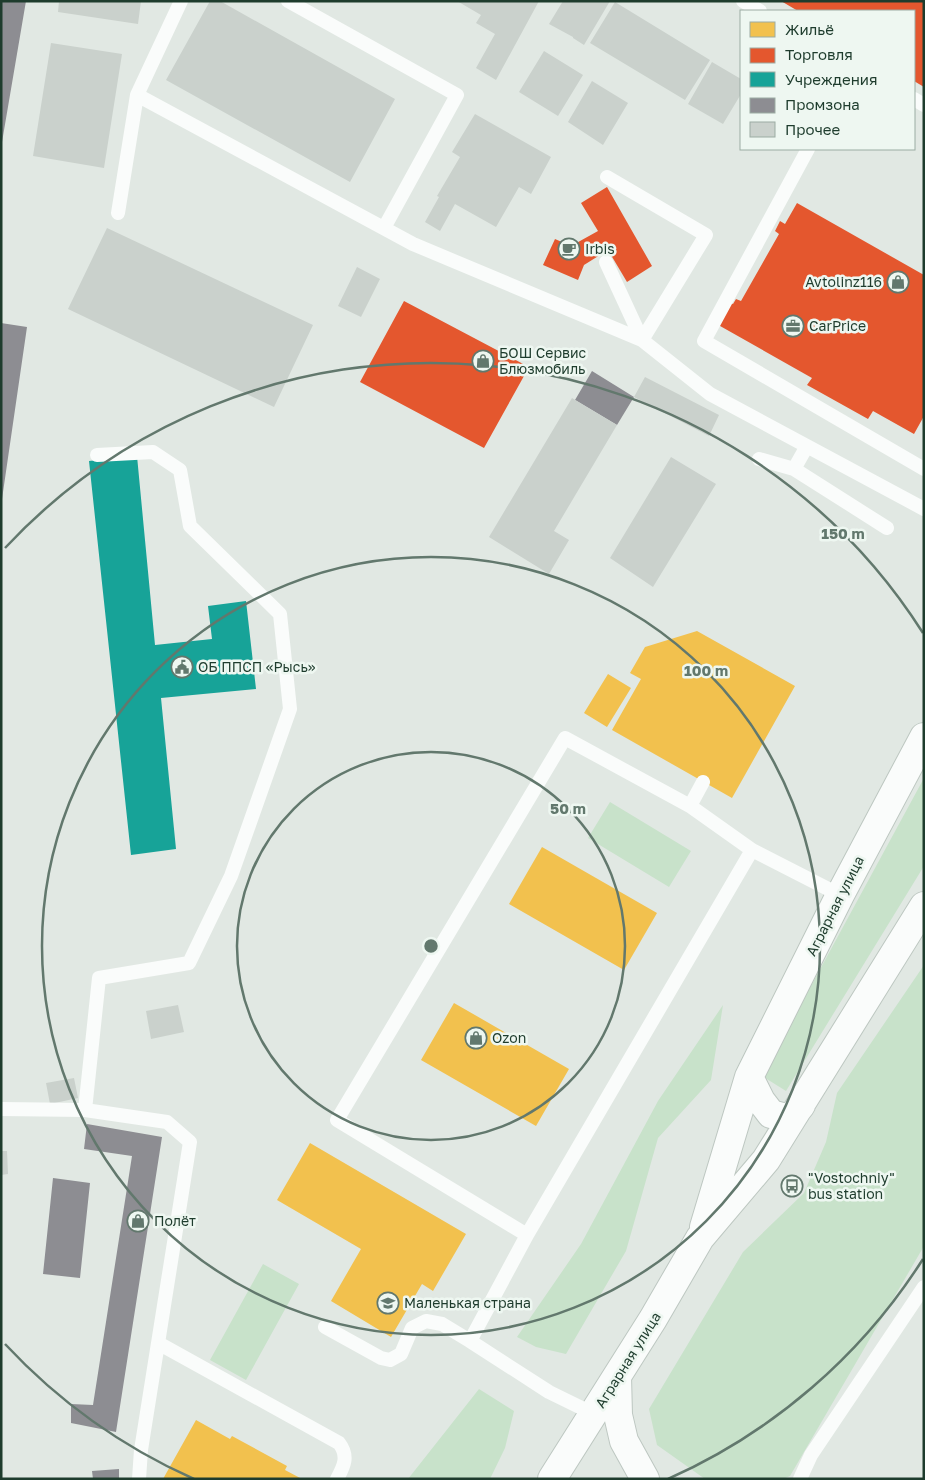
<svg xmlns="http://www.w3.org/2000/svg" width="925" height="1480" viewBox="0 0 925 1480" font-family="'Golos Text',sans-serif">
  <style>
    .green { fill: #c8e2ca }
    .homes { fill: #f2c14e }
    .shops { fill: #e4572e }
    .public { fill: #17a398 }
    .industry { fill: #8d8d92 }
    .building { fill: #cad1cc }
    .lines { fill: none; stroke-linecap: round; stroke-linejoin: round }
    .secondary-casing { stroke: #bdc7c1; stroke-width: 30 }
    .lane { stroke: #fafcfb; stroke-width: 14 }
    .secondary { stroke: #fafcfb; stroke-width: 28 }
    .ring { fill: none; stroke: #62786d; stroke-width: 2.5 }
    .labels { text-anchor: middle; stroke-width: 5; stroke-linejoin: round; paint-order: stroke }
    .poi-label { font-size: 14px; fill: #1e3c2d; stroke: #eef7f1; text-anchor: start }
    .street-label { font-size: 14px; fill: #1e3c2d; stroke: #eef7f1 }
    .centre { fill: #62786d; stroke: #eef7f1; stroke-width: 2.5 }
    .ring-label { font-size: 15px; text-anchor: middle; font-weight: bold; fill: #62786d; stroke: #eef7f1; stroke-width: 5; stroke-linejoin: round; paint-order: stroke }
  </style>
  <rect width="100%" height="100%" fill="#e1e8e3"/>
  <path class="green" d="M 924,778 L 924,866 L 786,1091 L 762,1076 Z
    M 610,802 L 691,851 L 669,887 L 588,838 Z
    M 924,965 L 924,1246 L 790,1476 L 783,1479 L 705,1479 L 657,1445 L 649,1409 L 743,1252 L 804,1193 L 826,1142 L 837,1093 Z
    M 723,1005 L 711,1080 L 658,1138 L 626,1251 L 566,1354 L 536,1347 L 517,1337 L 581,1244 L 658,1101 Z
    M 263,1264 L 299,1284 L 246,1380 L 210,1360 Z
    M 479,1389 L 514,1411 L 505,1448 L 490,1479 L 408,1479 Z"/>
  <path class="homes" d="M 697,631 L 795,686 L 732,798 L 612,730 L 641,679 L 630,673 L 645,647 Z
    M 608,674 L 631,688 L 607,727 L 584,713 Z
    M 542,847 L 657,913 L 624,970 L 509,904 Z
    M 454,1003 L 569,1069 L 536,1126 L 421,1060 Z
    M 310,1143 L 466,1234 L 433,1291 L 422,1284 L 391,1337 L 331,1301 L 361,1249 L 277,1200 Z
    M 196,1420 L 230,1439 L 232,1436 L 287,1466 L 285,1470 L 302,1479 L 163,1479 Z"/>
  <path class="shops" d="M 781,1 L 924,1 L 924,87 L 914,81 L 914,11 L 798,11 Z
    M 607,187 L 652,266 L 627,282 L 608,250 L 584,265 L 578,280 L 543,265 L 555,239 L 571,246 L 598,231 L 581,203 Z
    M 797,203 L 924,275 L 924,416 L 914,434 L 873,411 L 868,419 L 807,385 L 812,378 L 713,322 L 725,301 L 733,304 L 736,299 L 741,301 L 779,234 L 775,231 L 780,221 L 785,224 Z
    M 404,301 L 529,367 L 484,448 L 360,382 Z"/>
  <path class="public" d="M 137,456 L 155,645 L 212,639 L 208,606 L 246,601 L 256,689 L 161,698 L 176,849 L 131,855 L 89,461 Z"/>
  <path class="industry" d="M 1,1 L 26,1 L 2,142 L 1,142 Z
    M 1,323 L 27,327 L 2,499 L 1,499 Z
    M 592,371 L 634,397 L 617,425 L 575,400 Z
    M 87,1124 L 162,1137 L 116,1432 L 71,1423 L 71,1404 L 93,1405 L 132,1156 L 84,1149 Z
    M 53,1178 L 90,1183 L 80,1278 L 43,1274 Z
    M 119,1469 L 119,1479 L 93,1479 L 92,1471 Z"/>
  <path class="building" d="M 59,1 L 141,1 L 138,24 L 58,12 Z
    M 210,1 L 220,1 L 395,99 L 350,182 L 166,80 Z
    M 457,1 L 539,1 L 496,80 L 476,68 L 495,34 L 476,23 L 481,15 Z
    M 563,1 L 610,1 L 584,45 L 573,38 L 573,37 L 549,24 Z
    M 615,2 L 710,60 L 685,100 L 590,43 Z
    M 51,43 L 122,54 L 104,168 L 33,156 Z
    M 544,51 L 583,75 L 558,116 L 519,92 Z
    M 712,62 L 741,79 L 741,94 L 723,124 L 688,104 Z
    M 592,81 L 628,103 L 603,145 L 568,122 Z
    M 475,114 L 551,157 L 531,194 L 519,187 L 496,227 L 455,204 L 440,231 L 425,222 L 439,197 L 437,196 L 460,157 L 452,152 Z
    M 107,228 L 313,325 L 274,407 L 68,309 Z
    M 357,267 L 380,279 L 361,317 L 338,306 Z
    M 645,377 L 719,415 L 709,436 L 634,397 Z
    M 572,398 L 617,425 L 554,531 L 569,540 L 549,574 L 489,537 Z
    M 671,457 L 716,484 L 653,587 L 610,558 Z
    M 178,1005 L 184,1032 L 151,1039 L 146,1011 Z
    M 74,1078 L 78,1098 L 50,1104 L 46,1083 Z
    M 1,1151 L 7,1151 L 8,1174 L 1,1175 Z"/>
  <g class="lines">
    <g class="secondary-casing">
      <path id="secondary" d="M 749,1077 L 761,1101 L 771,1114 L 790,1119 L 801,1105
        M 704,1227 L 749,1077 L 840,895 L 924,737
        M 617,1376 L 618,1415 L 624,1441 L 645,1479
        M 552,1479 L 653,1319 L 700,1238 L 766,1160 L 924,906"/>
    </g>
    <path class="lane" d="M 288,1 L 457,95 L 384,228
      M 743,1 L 760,11
      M 137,95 L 413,244 L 642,340
      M 914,99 L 924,105
      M 808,149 L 704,341 L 924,469
      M 607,177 L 706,235 L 642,340 L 710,394 L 924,509
      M 118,213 L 137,95 L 181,1
      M 606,262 L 642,340
      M 759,459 L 794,469 L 887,528
      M 794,469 L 807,446
      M 690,806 L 703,782
      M 1,1109 L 85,1110 L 167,1122 L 190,1142 L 141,1450 L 139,1479
      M 85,1110 L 99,978 L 189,963 L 231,876 L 290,709 L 280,614 L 190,526 L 180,470 L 153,452 L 97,455
      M 527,1235 L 337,1120 L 565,738 L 690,806 L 752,850 L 840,895
      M 325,1327 L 381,1358 L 390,1360 L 401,1354 L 412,1328 L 426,1321 L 442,1324 L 470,1341
      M 158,1343 L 339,1443 C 349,1456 344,1466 337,1479
      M 594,1414 L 549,1392 L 470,1341 L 527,1235 L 752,850
      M 800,1479 L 811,1455 L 924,1287"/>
    <use href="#secondary" class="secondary"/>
  </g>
  <g class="ring">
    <circle cx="431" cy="946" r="194"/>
    <circle cx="431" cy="946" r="389"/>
    <path d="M923 1259A583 583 0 0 1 668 1479M194 1479A583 583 0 0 1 5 1344M5 548A583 583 0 0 1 923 633"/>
  </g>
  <defs>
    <g id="cafe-ring" transform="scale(1.125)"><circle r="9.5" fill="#eef7f1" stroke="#62786d" stroke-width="1.5"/><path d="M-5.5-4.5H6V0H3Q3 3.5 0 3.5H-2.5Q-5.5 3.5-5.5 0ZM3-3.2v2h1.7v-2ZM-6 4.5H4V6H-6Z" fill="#62786d"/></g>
    <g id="shop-ring" transform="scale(1.125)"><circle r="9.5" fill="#eef7f1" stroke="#62786d" stroke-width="1.5"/><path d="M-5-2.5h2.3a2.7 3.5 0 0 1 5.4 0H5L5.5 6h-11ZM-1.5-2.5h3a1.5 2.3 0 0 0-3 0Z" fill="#62786d"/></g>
    <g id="office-ring" transform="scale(1.125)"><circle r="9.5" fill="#eef7f1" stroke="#62786d" stroke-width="1.5"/><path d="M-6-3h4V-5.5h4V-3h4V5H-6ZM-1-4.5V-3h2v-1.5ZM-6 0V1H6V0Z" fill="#62786d"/></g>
    <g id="civic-ring" transform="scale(1.125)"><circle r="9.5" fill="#eef7f1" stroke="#62786d" stroke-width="1.5"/><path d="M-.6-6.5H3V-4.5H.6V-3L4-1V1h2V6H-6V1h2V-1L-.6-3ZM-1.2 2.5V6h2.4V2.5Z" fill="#62786d"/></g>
    <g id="bus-ring" transform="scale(1.125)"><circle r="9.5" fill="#eef7f1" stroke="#62786d" stroke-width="1.5"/><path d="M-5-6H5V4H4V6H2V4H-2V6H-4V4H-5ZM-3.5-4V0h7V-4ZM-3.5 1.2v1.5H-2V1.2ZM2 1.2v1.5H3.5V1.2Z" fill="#62786d"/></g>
    <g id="school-ring" transform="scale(1.125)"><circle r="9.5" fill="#eef7f1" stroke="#62786d" stroke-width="1.5"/><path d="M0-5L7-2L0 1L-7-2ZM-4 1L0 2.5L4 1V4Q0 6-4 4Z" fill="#62786d"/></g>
  </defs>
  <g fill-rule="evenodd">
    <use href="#cafe-ring" x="569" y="249"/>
    <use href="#shop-ring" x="898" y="282"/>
    <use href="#office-ring" x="793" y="326"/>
    <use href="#shop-ring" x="483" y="361"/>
    <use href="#civic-ring" x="182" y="667"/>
    <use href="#shop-ring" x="476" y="1038"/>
    <use href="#bus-ring" x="792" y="1186"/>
    <use href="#shop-ring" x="138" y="1221"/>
    <use href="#school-ring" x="388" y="1303"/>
  </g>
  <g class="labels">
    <g class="poi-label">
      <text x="585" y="254">Irbis</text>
      <text x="882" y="287" text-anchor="end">Avtolinz116</text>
      <text x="809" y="331">CarPrice</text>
      <text x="499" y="358">БОШ Сервис<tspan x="499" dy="16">Блюзмобиль</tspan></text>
      <text x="198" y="672">ОБ ППСП «Рысь»</text>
      <text x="492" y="1043">Ozon</text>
      <text x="808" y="1183">"Vostochniy"<tspan x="808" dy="16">bus station</tspan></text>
      <text x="154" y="1226">Полёт</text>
      <text x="404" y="1308">Маленькая страна</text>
    </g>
    <g class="street-label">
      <text transform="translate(835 906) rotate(-63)" y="5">Аграрная улица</text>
      <text transform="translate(628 1360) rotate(-58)" y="5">Аграрная улица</text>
    </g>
  </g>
  <circle cx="431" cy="946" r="8" class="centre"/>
  <g class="ring-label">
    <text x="843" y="539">150 m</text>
    <text x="706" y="676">100 m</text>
    <text x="568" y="814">50 m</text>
  </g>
  <rect width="925" height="1480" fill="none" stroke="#1e3c2d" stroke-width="5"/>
  <rect x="740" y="10" width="175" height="140" fill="#eef7f1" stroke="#9baca3"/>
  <rect x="750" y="22" width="25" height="15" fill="#f2c14e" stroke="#9baca3"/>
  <text x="785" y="35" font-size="15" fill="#1e3c2d">Жильё</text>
  <rect x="750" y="48" width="25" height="15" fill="#e4572e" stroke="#9baca3"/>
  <text x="785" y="60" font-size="15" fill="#1e3c2d">Торговля</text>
  <rect x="750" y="72" width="25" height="15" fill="#17a398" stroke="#9baca3"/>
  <text x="785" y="85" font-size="15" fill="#1e3c2d">Учреждения</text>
  <rect x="750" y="98" width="25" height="15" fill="#8d8d92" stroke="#9baca3"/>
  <text x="785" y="110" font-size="15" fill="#1e3c2d">Промзона</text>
  <rect x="750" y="122" width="25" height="15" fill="#cad1cc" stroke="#9baca3"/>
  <text x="785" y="135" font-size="15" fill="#1e3c2d">Прочее</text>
</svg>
